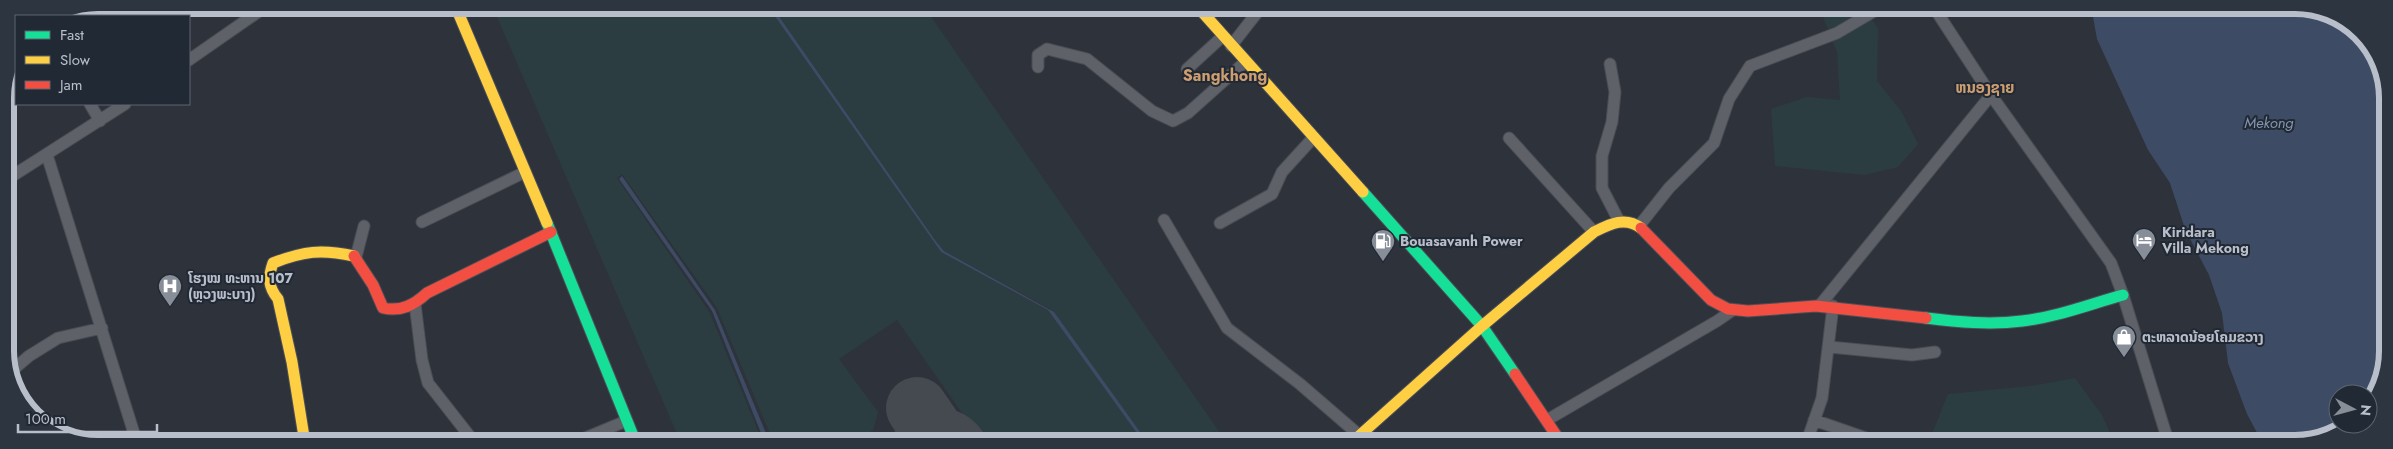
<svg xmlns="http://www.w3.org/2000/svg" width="2393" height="449" viewBox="0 0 2393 449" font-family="Jost,'Noto Sans Lao',sans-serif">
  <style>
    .green { fill: #2b3d41 }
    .water { fill: #3e4b64 }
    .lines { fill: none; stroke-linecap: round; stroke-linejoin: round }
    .taxiway { stroke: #454950; stroke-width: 25 }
    .runway { stroke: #454950; stroke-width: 62 }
    .street-casing { stroke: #4a4d53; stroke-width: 13 }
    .fast-casing { stroke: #4c4f57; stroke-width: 13 }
    .slow-casing { stroke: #4c4f57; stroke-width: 13 }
    .jam-casing { stroke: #4c4f57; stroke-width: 13 }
    .street { stroke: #5e6168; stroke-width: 11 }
    .fast { stroke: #16e098; stroke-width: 11 }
    .slow { stroke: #ffcf43; stroke-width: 11 }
    .jam { stroke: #f24e42; stroke-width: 11 }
    .labels { text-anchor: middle; stroke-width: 4; stroke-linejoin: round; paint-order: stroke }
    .poi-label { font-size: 14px; font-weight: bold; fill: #b9bfca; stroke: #212935; text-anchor: start }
    .neighbourhood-label { font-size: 15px; font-weight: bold; fill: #ce9d70; stroke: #212935 }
    .water-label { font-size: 15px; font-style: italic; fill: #8394af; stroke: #212935 }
    .quarter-label { font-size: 16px; font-weight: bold; fill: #ce9d70; stroke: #212935 }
    .rim { fill: none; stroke: #b9bfca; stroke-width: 6 }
  </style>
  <rect width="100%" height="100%" fill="#2e323a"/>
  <path class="green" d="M 492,5 L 767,5 L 941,252 L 1048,310 L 1144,443 L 983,443 L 897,320 L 839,359 L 878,412 L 873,430 L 860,440 L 863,443 L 774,443 L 717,308 L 622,174 L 617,178 L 710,313 L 763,443 L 681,443 Z
    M 771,5 L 923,5 L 1227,443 L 1148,443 L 1050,309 L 944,251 L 935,240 Z
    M 1807,6 L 1863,6 L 1878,29 L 1877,81 L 1901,111 L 1918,144 L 1898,167 L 1865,175 L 1775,166 L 1771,109 L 1807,97 L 1840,100 L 1837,52 L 1823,17 Z
    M 2075,378 L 2102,415 L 2115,444 L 1928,444 L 1948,394 L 2030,386 Z"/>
  <path class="water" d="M 767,5 L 771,5 L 935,240 L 944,251 L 1054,312 L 1148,443 L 1144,443 L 1048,310 L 941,252 Z
    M 2091,6 L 2307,6 L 2361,32 L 2386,80 L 2387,363 L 2368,399 L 2368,394 L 2338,394 L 2338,424 L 2349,424 L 2301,444 L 2263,444 L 2247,414 L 2228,363 L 2222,313 L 2209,275 L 2185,229 L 2170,183 L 2148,150 L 2097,39 Z
    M 622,176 L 715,310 L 770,443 L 765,443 L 712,311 L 619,179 Z"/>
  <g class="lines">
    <path class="taxiway" d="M 902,443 C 919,414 958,412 975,443"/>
    <path class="runway" d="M 917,408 L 941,443"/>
    <g class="street-casing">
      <path id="street" d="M 1933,6 L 1991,95 L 2111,263 L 2123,295 L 2169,444
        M 1231,46 L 1263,5
        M 189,60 L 268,5
        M 1610,64 L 1615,92 L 1612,122 L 1602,156 L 1602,188 L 1619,221
        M 1038,67 L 1038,55 L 1047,49 L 1087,59 L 1152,111 L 1173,121 L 1188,113 L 1245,62
        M 1187,69 L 1222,37
        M 11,89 L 16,85
        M 90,104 L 100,121
        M 1509,138 L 1594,232
        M 47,155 L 137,443
        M 6,180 L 125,104
        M 1164,220 L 1227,328 L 1300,384 L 1359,435
        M 422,222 L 525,172
        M 1220,223 L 1272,194 L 1282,172 L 1313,138
        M 1639,226 L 1669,188 L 1714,143 L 1729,99 L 1750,66 L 1837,33 L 1883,6
        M 356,257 L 364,226
        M 415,304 L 422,360 L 428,383 L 475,443
        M 1820,305 L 1991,95
        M 1830,347 L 1912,355 L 1935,352
        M 8,374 L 29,356 L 58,338 L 102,328
        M 1547,420 L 1717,321 L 1733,310
        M 1814,420 L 1883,444
        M 573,443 L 626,421
        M 1806,444 L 1822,398 L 1833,306"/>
    </g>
    <g class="fast-casing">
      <path id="fast" d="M 1363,192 L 1482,326 L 1515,374
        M 547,223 L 636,443
        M 1926,318 C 1958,322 1990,325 2022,321 C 2057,317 2090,304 2123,295"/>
    </g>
    <g class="slow-casing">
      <path id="slow" d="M 455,5 L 547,223
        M 1196,5 L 1363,192
        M 305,443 L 292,362 L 278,299 C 268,287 268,277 273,263 C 304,251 321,249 354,256
        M 1350,444 L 1482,326 L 1594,232 C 1610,224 1625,216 1641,228"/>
    </g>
    <g class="jam-casing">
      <path id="jam" d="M 1641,228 L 1711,300 L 1728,309 L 1748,311 L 1816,306 L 1926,318
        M 354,256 L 373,285 L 383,308 C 401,312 414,305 427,293 L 551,232
        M 1515,374 L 1562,444"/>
    </g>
    <use href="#street" class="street"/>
    <use href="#fast" class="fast"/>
    <use href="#slow" class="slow"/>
    <use href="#jam" class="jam"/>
  </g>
  <defs>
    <g id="hotel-pin" transform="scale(1.25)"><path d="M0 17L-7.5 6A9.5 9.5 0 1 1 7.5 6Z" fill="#888e98" stroke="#212935"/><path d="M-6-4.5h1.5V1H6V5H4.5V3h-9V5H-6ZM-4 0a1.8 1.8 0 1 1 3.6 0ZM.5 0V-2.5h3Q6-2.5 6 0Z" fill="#fff"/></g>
    <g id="fuel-pin" transform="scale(1.25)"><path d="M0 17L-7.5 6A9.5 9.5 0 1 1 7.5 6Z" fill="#888e98" stroke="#212935"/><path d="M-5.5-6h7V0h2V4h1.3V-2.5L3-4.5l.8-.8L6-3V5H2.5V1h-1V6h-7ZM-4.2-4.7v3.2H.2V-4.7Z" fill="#fff"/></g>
    <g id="hospital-pin" transform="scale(1.25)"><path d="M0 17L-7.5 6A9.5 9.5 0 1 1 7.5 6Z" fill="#888e98" stroke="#212935"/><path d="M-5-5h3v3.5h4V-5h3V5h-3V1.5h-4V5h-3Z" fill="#fff"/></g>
    <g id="shop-pin" transform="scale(1.25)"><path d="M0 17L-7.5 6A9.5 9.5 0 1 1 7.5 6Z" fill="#888e98" stroke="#212935"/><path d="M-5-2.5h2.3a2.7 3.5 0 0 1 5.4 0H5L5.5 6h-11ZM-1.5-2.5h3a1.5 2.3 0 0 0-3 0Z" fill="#fff"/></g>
  </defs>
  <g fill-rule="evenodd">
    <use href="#hotel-pin" x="2144" y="240"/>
    <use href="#fuel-pin" x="1383" y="241"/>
    <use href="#hospital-pin" x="170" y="286"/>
    <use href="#shop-pin" x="2124" y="337"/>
  </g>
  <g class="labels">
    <g class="poi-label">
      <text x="2162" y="237">Kiridara<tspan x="2162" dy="16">Villa Mekong</tspan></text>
      <text x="1400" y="246">Bouasavanh Power</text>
      <text x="188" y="283">ໂຮງໝ ທະຫານ 107<tspan x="188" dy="16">(ຫຼວງພະບາງ)</tspan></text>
      <text x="2142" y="342">ຕະຫລາດນ້ອຍໂຄມຂວາງ</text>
    </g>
    <g class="neighbourhood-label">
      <text x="1985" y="93">ຫນອງຊາຍ</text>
    </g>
    <g class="water-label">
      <text x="2269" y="128">Mekong</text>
    </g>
    <g class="quarter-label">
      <text x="1225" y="81">Sangkhong</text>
    </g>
  </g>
  <path d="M0 0H2393V449H0ZM98 14H2295A84 84 0 0 1 2379 98V351A84 84 0 0 1 2295 435H98A84 84 0 0 1 14 351V98A84 84 0 0 1 98 14Z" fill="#2d3541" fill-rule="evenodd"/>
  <path class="rim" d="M98 14H2295A84 84 0 0 1 2379 98V351A84 84 0 0 1 2295 435H98A84 84 0 0 1 14 351V98A84 84 0 0 1 98 14Z"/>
  <rect x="15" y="15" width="175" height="90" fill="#212935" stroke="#5e6571"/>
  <rect x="25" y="31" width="25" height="8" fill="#16e098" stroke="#5e6571"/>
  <text x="60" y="40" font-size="15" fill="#b9bfca">Fast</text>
  <rect x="25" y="56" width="25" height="8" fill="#ffcf43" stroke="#5e6571"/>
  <text x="60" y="65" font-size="15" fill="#b9bfca">Slow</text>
  <rect x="25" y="81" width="25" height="8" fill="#f24e42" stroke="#5e6571"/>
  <text x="60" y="90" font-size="15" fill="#b9bfca">Jam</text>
  <g transform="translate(2353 409) rotate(96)"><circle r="24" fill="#212935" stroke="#5e6571"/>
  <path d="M0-4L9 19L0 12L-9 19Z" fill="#888e98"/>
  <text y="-8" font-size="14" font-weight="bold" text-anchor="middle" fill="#b9bfca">N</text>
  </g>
  <path d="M18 424v8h139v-8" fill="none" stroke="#b9bfca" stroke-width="2.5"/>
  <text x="25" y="424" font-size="15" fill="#b9bfca" stroke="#212935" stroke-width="4" paint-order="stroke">100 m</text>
</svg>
